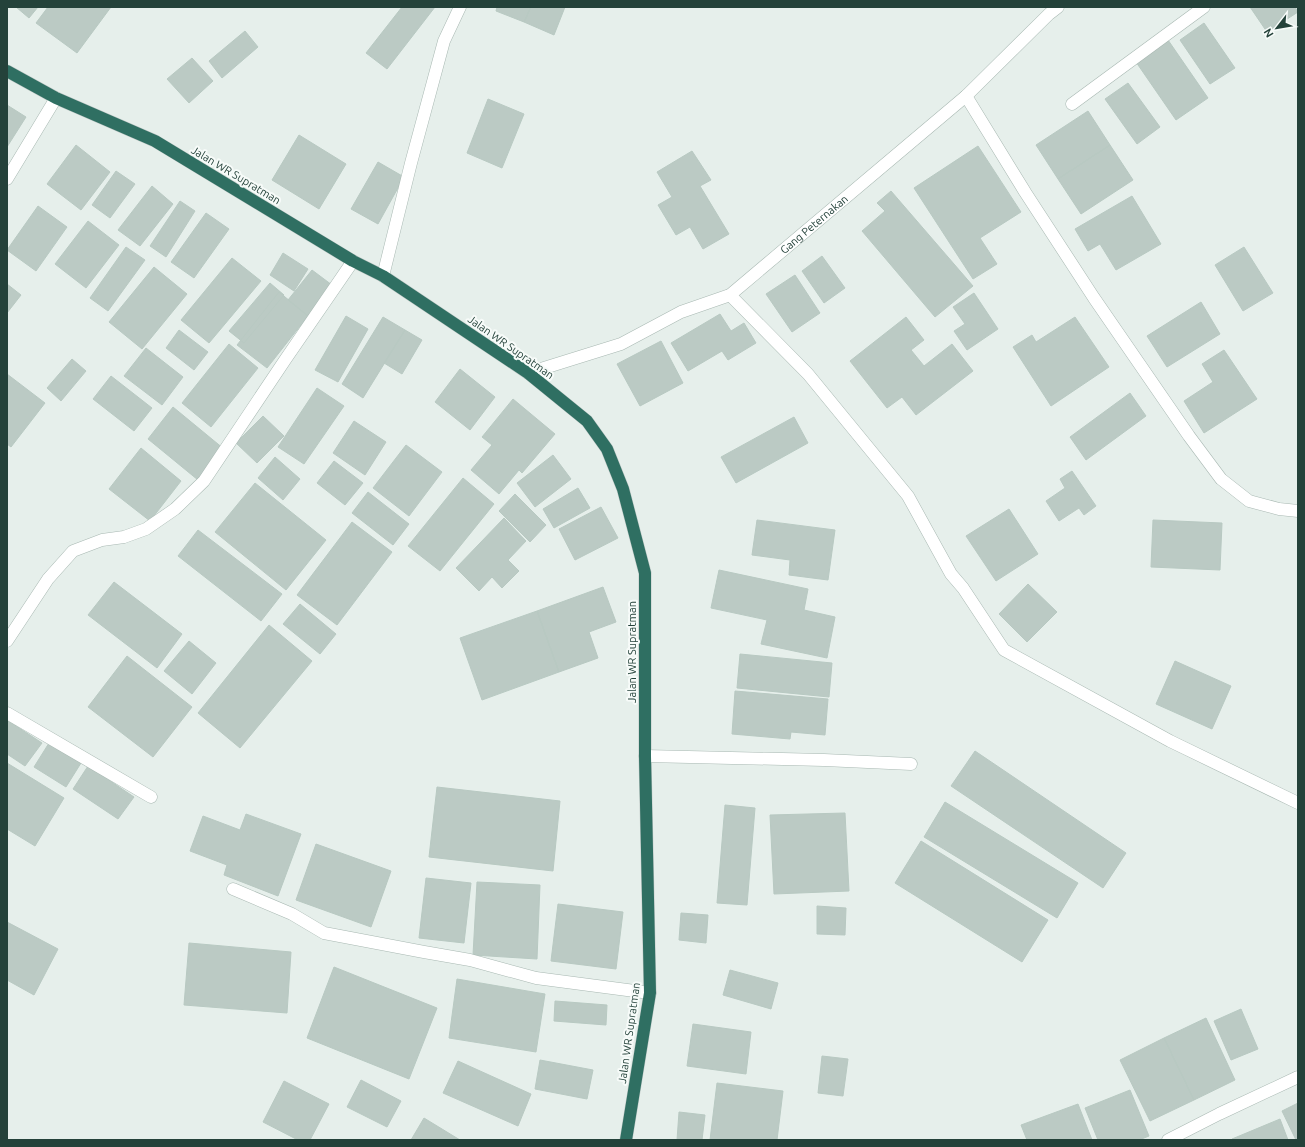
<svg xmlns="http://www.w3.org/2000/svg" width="1305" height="1147" viewBox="0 0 1305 1147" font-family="Ubuntu,sans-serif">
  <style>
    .building { fill: #bbcac4; stroke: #b8c9c2 }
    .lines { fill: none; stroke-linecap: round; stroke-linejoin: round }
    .minor-casing { stroke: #a8b8b2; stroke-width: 13 }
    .highway-casing { stroke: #c2cac8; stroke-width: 13 }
    .minor { stroke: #fff; stroke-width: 12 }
    .highway { stroke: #2f6f62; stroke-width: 12 }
    .labels { text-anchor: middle; stroke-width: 4; stroke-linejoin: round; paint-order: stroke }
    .street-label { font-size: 11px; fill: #24423a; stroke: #f7fbf9 }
  </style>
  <rect width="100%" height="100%" fill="#e6efeb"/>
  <path class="building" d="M 16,7 L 38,7 L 29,18 Z
    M 48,7 L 111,7 L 77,53 L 36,23 Z
    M 402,7 L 435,7 L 387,69 L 366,53 Z
    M 497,7 L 531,7 L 524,22 L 496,11 Z
    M 531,7 L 565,7 L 554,35 L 524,22 Z
    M 1250,7 L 1295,7 L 1298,12 L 1267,32 Z
    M 1204,23 L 1235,68 L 1210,84 L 1180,40 Z
    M 245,31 L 258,47 L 222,78 L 209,61 Z
    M 1168,40 L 1208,98 L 1176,120 L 1136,62 Z
    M 192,58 L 213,81 L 189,103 L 167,79 Z
    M 1128,83 L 1160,127 L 1137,144 L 1105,99 Z
    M 488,99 L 524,114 L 502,168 L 467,153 Z
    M 7,105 L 26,117 L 7,147 Z
    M 1088,111 L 1110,145 L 1058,179 L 1036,145 Z
    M 299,135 L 346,164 L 319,209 L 272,180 Z
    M 76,145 L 110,172 L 81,210 L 47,184 Z
    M 1110,145 L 1133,180 L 1081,214 L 1058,179 Z
    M 978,146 L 1021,212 L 980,238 L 997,264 L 973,279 L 914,188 Z
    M 692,151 L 711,180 L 700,186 L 729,234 L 703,249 L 690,227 L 676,235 L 658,205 L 672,197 L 657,172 Z
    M 378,162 L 404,177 L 378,224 L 351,209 Z
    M 116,171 L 135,184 L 110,218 L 92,205 Z
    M 152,186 L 173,204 L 140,246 L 118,230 Z
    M 891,191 L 973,286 L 935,317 L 862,231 L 885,211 L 877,203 Z
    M 1132,196 L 1161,244 L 1116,270 L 1100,244 L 1088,251 L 1075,229 Z
    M 180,201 L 195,211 L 166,257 L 150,246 Z
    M 38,206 L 67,227 L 36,271 L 7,250 Z
    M 206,213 L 229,229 L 194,278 L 171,262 Z
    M 88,221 L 119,245 L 86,288 L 55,264 Z
    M 126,247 L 145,260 L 108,311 L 90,298 Z
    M 1244,247 L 1273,293 L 1243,311 L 1215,265 Z
    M 283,253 L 308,269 L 294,291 L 270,275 Z
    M 822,256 L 845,288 L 824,303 L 802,271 Z
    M 232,258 L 261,281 L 209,343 L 181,320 Z
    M 154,267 L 187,294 L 142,349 L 109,322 Z
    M 312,270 L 332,285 L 308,316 L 288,300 Z
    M 795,275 L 820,313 L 792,332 L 766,294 Z
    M 270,283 L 284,295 L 244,343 L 229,331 Z
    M 7,284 L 21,295 L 7,313 Z
    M 279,292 L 308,316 L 267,368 L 237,345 Z
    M 974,293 L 998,329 L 967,350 L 954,331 L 965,324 L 953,307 Z
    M 1201,302 L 1220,334 L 1167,367 L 1147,336 Z
    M 720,314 L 731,331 L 744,323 L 756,343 L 728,360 L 722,351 L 688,371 L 671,343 Z
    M 346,316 L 368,329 L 338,382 L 315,370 Z
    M 383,317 L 405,330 L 363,398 L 342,384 Z
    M 906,317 L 924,340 L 911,350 L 924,366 L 952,344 L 973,371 L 916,415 L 902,397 L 887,408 L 850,361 Z
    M 1075,317 L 1109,367 L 1051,406 L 1013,347 L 1032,335 L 1036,342 Z
    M 179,330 L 208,352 L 194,370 L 166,348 Z
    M 405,330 L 422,340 L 402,374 L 384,363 Z
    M 661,341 L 683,383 L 640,406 L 617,364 Z
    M 229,344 L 258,368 L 211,427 L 182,403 Z
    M 146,348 L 183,377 L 162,405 L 124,376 Z
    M 1224,350 L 1257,399 L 1204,433 L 1184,401 L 1213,382 L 1202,364 Z
    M 72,359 L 86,371 L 61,401 L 47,388 Z
    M 460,369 L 495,397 L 470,430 L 435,402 Z
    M 7,374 L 45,403 L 11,447 L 7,444 Z
    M 111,376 L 152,408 L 134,431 L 93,399 Z
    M 317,388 L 344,406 L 304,464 L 278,447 Z
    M 1130,393 L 1146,416 L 1086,460 L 1070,437 Z
    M 513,399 L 555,434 L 522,473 L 519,470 L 499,494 L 471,470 L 492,445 L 482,437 Z
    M 173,407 L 224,449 L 198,480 L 148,439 Z
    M 263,416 L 284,436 L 257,463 L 236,443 Z
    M 794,417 L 808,443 L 736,483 L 721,457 Z
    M 354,421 L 386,442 L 365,475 L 333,453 Z
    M 406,445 L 442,472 L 409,516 L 373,488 Z
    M 141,448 L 181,481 L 150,521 L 109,489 Z
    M 553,455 L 571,479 L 535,507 L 517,483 Z
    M 275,457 L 300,479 L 283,500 L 258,478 Z
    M 334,461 L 363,483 L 345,505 L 317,483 Z
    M 1072,471 L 1096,506 L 1084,515 L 1079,508 L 1059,521 L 1046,501 L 1065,488 L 1060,479 Z
    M 463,478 L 494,504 L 440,571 L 408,546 Z
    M 255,483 L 326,540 L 286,590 L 215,532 Z
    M 578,488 L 590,508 L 554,528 L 543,509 Z
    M 368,492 L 409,524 L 393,545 L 352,513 Z
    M 515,494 L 546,525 L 530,542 L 499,511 Z
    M 601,507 L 618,538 L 575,560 L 559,529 Z
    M 1009,509 L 1038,554 L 996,581 L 966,536 Z
    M 504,518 L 526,541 L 508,560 L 519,571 L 502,588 L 492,577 L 479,591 L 456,568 Z
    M 757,520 L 835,530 L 828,580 L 789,575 L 790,560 L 752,555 Z
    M 1153,520 L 1222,523 L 1220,570 L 1151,567 Z
    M 352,522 L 392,552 L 337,625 L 297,595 Z
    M 198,530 L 282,594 L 261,621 L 178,556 Z
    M 719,570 L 808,589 L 804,610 L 835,617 L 827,658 L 761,644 L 767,620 L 711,608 Z
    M 114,582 L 182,634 L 157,668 L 88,615 Z
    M 1028,584 L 1057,612 L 1027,642 L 999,614 Z
    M 603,587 L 616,622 L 589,632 L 598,658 L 559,672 L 537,611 Z
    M 300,604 L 336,634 L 320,654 L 283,624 Z
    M 537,611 L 559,672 L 482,700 L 460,638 Z
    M 269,625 L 312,661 L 240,748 L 198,713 Z
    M 189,641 L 216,663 L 192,694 L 164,671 Z
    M 740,654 L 832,663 L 829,697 L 737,688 Z
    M 127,656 L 192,707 L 153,757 L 88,707 Z
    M 1175,661 L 1231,686 L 1212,729 L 1156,704 Z
    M 735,691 L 828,699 L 825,735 L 791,732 L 790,739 L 732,734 Z
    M 7,720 L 42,743 L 25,766 L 7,754 Z
    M 49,743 L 81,763 L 66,787 L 34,767 Z
    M 975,751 L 1126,853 L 1103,888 L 951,786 Z
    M 7,763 L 64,798 L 35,846 L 7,829 Z
    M 88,766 L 134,797 L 118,819 L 73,789 Z
    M 437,787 L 560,801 L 553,871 L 429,857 Z
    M 945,802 L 1078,883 L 1057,918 L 924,837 Z
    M 725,805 L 755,808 L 747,905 L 717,903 Z
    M 845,813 L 849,891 L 774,894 L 770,815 Z
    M 246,814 L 301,834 L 278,896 L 224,875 L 227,865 L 190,851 L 203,816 L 240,830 Z
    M 921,841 L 1048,920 L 1022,962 L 895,883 Z
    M 316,844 L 391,871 L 371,927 L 296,900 Z
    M 426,878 L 471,883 L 464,943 L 419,938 Z
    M 477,882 L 540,885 L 537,959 L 473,955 Z
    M 558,904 L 623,912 L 616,969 L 551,961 Z
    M 817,906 L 846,908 L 845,935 L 817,934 Z
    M 681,913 L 708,915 L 706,943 L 679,940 Z
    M 7,922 L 58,949 L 34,995 L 7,980 Z
    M 189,943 L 291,952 L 287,1013 L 184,1005 Z
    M 334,967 L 437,1008 L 409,1079 L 307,1038 Z
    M 730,970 L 778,983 L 771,1009 L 723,995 Z
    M 457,979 L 545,994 L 536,1052 L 449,1038 Z
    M 555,1001 L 607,1005 L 606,1025 L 554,1021 Z
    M 1241,1009 L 1258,1049 L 1231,1060 L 1214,1021 Z
    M 1206,1018 L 1235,1080 L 1194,1100 L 1164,1038 Z
    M 693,1024 L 751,1032 L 746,1074 L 687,1066 Z
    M 1164,1038 L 1194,1100 L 1150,1121 L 1120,1060 Z
    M 822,1056 L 848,1059 L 843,1096 L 818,1093 Z
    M 540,1060 L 593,1070 L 587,1099 L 535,1089 Z
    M 458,1061 L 531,1094 L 518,1126 L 443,1093 Z
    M 361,1080 L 401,1101 L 387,1127 L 347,1107 Z
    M 284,1081 L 329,1104 L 310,1140 L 298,1140 L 263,1122 Z
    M 717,1083 L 783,1091 L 777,1140 L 710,1140 Z
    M 1130,1090 L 1149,1136 L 1139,1140 L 1098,1140 L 1085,1108 Z
    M 1298,1103 L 1298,1140 L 1296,1140 L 1282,1111 Z
    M 1078,1104 L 1092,1140 L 1027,1140 L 1021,1125 Z
    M 679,1112 L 705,1115 L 702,1140 L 677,1140 Z
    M 424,1118 L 460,1140 L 411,1140 Z
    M 1280,1119 L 1288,1140 L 1232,1140 L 1232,1139 Z"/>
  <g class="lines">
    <g class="minor-casing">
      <g id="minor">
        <path d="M 966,96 L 1025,192 L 1094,298 L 1189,436 L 1221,479 L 1249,501 L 1279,509 L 1298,511"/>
        <path d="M 1072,104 L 1204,7"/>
        <path d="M 7,179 L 56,98"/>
        <path d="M 383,276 L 411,163 L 444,41 L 460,7"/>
        <path d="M 730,295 L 808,374 L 908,496 L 951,574 L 963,588 L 1004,650 L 1170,741 L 1298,803"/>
        <path id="s1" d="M 528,373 L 621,344 L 681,312 L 730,295 L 966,96 L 1049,14 L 1058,7"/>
        <path d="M 7,641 L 48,579 L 73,551 L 102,540 L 124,537 L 146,529 L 175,509 L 204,481 L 285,360 L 353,261"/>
        <path d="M 7,713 L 151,797"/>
        <path d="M 645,756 L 824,760 L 911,764"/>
        <path d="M 233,889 L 292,914 L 324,933 L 424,952 L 470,960 L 536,978 L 650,993"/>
        <path d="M 1168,1140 L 1219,1114 L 1298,1077"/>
      </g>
    </g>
    <g class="highway-casing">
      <path id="highway" d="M 7,71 L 56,98 L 155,141 L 353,261 L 383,276 L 528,373 L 587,421 L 607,449 L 623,489 L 645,573 L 645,756 L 650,993 L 626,1140"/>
    </g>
    <use href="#minor" class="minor"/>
    <use href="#highway" class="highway"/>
  </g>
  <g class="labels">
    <g class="street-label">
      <text transform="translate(236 175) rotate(31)" y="4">Jalan WR Supratman</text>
      <text dy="4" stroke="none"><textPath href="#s1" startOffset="327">Gang Peternakan</textPath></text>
      <text transform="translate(511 347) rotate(35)" y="4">Jalan WR Supratman</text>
      <text transform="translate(632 652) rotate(-90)" y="4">Jalan WR Supratman</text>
      <text transform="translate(629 1033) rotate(-82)" y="4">Jalan WR Supratman</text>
    </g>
  </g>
  <rect width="1305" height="1147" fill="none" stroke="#24423a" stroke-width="16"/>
  <g transform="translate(1277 28) rotate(239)" stroke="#f7fbf9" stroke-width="3" paint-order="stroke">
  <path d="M0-3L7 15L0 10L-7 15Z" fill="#24423a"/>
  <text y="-6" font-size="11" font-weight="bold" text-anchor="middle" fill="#24423a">N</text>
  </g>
</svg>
